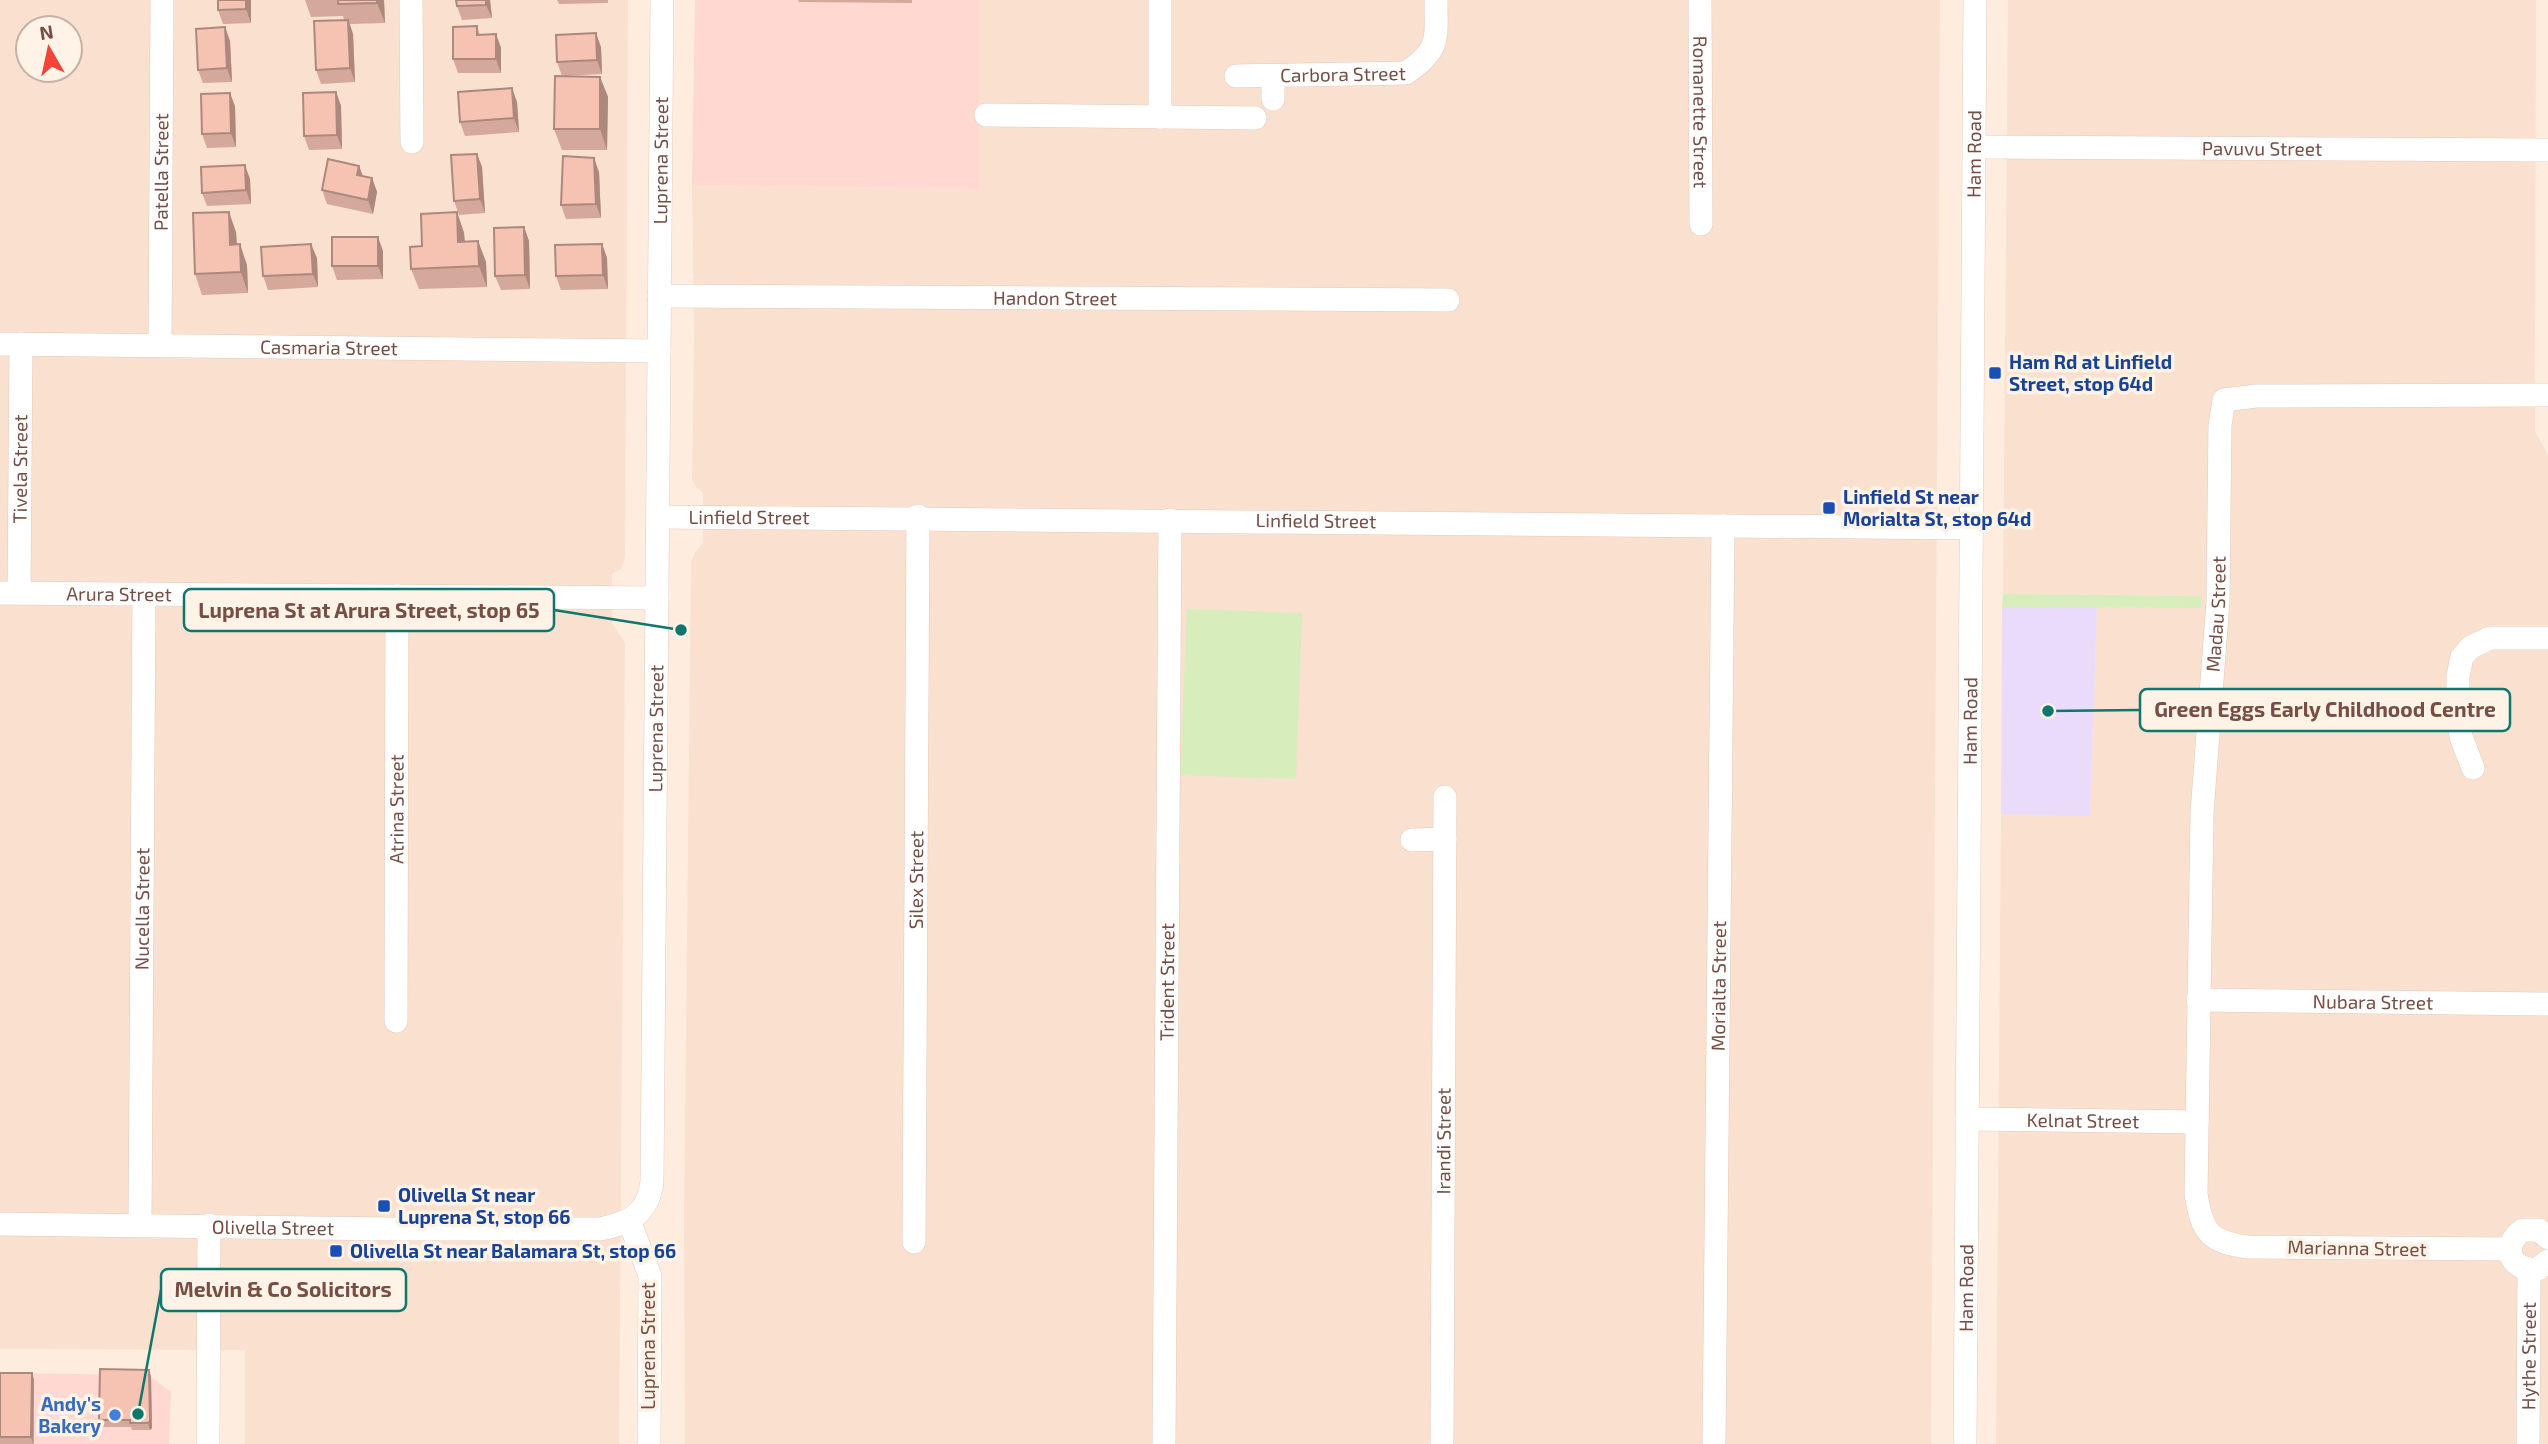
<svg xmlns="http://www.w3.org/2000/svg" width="2548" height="1444" viewBox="0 0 2548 1444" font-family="'Exo 2',sans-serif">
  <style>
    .residential { fill: #f9e0cf; fill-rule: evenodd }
    .commercial { fill: #ffd8d1 }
    .education { fill: #eadbfa }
    .green { fill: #d7edbc }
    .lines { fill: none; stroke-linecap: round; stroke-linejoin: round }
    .minor-casing { stroke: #e5c9bd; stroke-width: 24 }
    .minor { stroke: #fff; stroke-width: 23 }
    .wall { fill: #d4a89a }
    .shaded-wall { fill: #ac887d }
    .building { fill: #f6c3b3; stroke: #ac887d; stroke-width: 2 }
    .transit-dot { fill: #1a4fb4; stroke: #fff2e6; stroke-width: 2.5 }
    .shop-dot { fill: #3f7fe0; stroke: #fff2e6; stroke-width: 2.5 }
    .labels { text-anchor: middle; stroke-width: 7; stroke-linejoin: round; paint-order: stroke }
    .street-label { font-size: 19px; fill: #764e44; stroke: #fff2e6 }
    .transit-label { font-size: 19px; font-weight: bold; fill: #164399; stroke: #fff2e6; text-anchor: start }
    .shop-label { font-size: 19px; font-weight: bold; fill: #366cbe; stroke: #fff2e6; text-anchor: end }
    .leader { fill: none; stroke: #0f766e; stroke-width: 2.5 }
    .callout-dot { fill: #0f766e; stroke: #fff2e6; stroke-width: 2.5 }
    .callout { fill: #fff2e6; stroke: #0f766e; stroke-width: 2.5 }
    .callout-label { font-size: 21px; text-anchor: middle; font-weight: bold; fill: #764e44 }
  </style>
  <rect width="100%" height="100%" fill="#feedde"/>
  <path class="residential" d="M 0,0 L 628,0 L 625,557 L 621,569 L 612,574 L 612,623 L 625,643 L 619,1444 L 245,1444 L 245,1350 L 0,1349 ZM 28,28 L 70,28 L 70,70 L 28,70 Z
    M 979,0 L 1940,0 L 1931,1444 L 685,1444 L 684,1219 L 691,562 L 696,551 L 703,543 L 703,493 L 697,488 L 692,480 L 694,338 L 692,185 L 979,189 Z
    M 2008,0 L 2536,0 L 2535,431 L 2548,455 L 2548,1444 L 1996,1444 L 2001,814 L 2090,815 L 2097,607 L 2201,608 L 2201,596 L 2003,594 Z"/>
  <path class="commercial" d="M 695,0 L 979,0 L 979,189 L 692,185 Z
    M 0,1373 L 149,1375 L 171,1392 L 169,1444 L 0,1444 Z"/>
  <path class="education" d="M 2002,607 L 2097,607 L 2090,816 L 2001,814 Z"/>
  <path class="green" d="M 2003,594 L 2201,596 L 2201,608 L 2002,607 Z
    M 1187,609 L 1302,613 L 1296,779 L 1180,775 Z"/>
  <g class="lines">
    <g class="minor-casing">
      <g id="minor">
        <path d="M 411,0 L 412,142"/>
        <path id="s1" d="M 1700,0 L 1701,224"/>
        <path id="s2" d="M 1236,76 L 1406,73 C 1441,49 1436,39 1436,0"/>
        <path d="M 1273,99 L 1273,76"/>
        <path d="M 986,115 L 1255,118"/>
        <path d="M 1160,117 L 1160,0"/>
        <path id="s3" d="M 1975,147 L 2548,150"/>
        <path id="s4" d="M 659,296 L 1448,300"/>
        <path id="s5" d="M 0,344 L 659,351"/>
        <path id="s6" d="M 160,345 L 162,0"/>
        <path id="s7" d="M 658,517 C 1096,517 1534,523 1973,528"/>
        <path id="s8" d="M 0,593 L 657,598"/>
        <path id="s9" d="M 19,593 L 21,344"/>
        <path d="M 2473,768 L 2461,737 L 2458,711 L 2458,676 L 2462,657 L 2471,647 L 2490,638 L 2548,638"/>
        <path d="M 1412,840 L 1445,839"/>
        <path id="s10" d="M 2198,1000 L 2548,1004"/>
        <path id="s11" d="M 396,1021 L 397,596"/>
        <path id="s12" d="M 1967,1119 L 2197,1122"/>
        <path d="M 629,1220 L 650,1276 L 649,1444"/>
        <path id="s13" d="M 0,1224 L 393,1229 L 600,1229 C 630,1223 649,1213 652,1181 L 662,0"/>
        <path id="s14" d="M 140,1224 L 144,594"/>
        <path d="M 2548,1238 L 2539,1230 L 2523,1230 C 2500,1245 2510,1272 2538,1269 L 2548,1261"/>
        <path id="s15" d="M 914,1242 L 918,516"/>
        <path id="s16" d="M 2510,1249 L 2248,1247 C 2209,1242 2202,1232 2196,1194 L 2202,813 L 2218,601 L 2220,425 L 2224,400 L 2256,396 L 2548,395"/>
        <path d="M 208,1444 L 209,1225"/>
        <path id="s17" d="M 1164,1444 L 1170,520"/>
        <path id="s18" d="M 1442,1444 L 1445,797"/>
        <path id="s19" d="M 1714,1444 L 1723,526"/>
        <path id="s20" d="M 1965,1444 L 1975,0"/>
        <path id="s21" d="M 2528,1444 L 2529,1270"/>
      </g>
    </g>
    <use href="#minor" class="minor"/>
  </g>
  <path class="wall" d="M 251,0 L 251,23 L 223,24 L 218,10 Z
    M 305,0 L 384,0 L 385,23 L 350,24 L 353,34 L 355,82 L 321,84 L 316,70 L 344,20 L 343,16 L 311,17 Z
    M 490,0 L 492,18 L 462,20 L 457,6 Z
    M 557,0 L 608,0 L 608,3 L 559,4 Z
    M 798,0 L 912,0 L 912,3 L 799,2 Z
    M 477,26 L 480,35 L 496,34 L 501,48 L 501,73 L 458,73 L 453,59 Z
    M 225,27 L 230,41 L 232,82 L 203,83 L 198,70 Z
    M 601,47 L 602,74 L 562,76 L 557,62 Z
    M 600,77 L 608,97 L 607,150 L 562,150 L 554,129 Z
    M 336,92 L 341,106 L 342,149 L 309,150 L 304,136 Z
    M 517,102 L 519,132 L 465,136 L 460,122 Z
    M 235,106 L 236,147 L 207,148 L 202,134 Z
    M 477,154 L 482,167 L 485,213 L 459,215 L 454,201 Z
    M 359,166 L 363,176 L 372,178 L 377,192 L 373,214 L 327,204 L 322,190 Z
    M 599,172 L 601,218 L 566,219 L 561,205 Z
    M 250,179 L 251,204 L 207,206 L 202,193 Z
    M 457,212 L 464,233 L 465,242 L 478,241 L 486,262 L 487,287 L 419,289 L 411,269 L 422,246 Z
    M 524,227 L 529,241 L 530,289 L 501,290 L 495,276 Z
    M 236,232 L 237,244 L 247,265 L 248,293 L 202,295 L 195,274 Z
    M 602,244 L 607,258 L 608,289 L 561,290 L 556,276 Z
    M 383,251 L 383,279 L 337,280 L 332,266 Z
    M 317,258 L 318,287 L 268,290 L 263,276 Z
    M 149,1370 L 151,1377 L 152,1428 L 150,1430 L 132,1430 L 131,1427 L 102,1427 L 99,1420 Z
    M 0,1373 L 32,1373 L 34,1380 L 34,1444 L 0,1444 Z"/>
  <path class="shaded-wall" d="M 246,0 L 251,0 L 251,23 L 246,9 Z
    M 377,0 L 384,0 L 385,23 L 377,3 Z
    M 486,0 L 490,0 L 492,18 L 486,5 Z
    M 348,20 L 353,34 L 355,82 L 350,68 Z
    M 225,27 L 230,41 L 232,82 L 227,68 Z
    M 596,33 L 601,47 L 602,74 L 597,60 Z
    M 496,34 L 501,48 L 501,73 L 496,59 Z
    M 600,77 L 608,97 L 607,150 L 600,129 Z
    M 512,88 L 517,102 L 519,132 L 514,118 Z
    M 336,92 L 341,106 L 342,149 L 337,135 Z
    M 230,93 L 235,106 L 236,147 L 231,133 Z
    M 477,154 L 482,167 L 485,213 L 480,199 Z
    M 594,158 L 599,172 L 601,218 L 596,204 Z
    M 245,165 L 250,179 L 251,204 L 246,190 Z
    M 359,166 L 364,180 L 357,175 Z
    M 372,178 L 377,192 L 373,214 L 368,200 Z
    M 229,212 L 236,232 L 238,265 L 230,245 Z
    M 457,212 L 464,233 L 466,263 L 458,242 Z
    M 524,227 L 529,241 L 530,289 L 525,275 Z
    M 378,237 L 383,251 L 383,279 L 378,266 Z
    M 478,241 L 486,262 L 487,287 L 479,266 Z
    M 240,244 L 247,265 L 248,293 L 241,272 Z
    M 311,244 L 317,258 L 318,287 L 313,274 Z
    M 602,244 L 607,258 L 608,289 L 603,275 Z
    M 149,1370 L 151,1377 L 152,1428 L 150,1430 L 148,1423 Z
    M 32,1373 L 34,1380 L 33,1444 L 31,1437 Z"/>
  <path class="building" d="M 218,0 L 246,0 L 246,9 L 218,10 Z
    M 338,0 L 377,0 L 377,3 L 338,4 Z
    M 456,0 L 486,0 L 486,5 L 457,6 Z
    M 348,20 L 350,68 L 316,70 L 314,21 Z
    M 477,26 L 477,35 L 496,34 L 496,59 L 453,59 L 453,27 Z
    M 225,27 L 227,68 L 198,70 L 196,29 Z
    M 596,33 L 597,60 L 557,62 L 556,35 Z
    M 555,76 L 600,77 L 600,129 L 554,129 Z
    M 512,88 L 514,118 L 460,122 L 458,92 Z
    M 336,92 L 337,135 L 304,136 L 303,93 Z
    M 230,93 L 231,133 L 202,134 L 201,94 Z
    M 477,154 L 480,199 L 454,201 L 451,155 Z
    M 563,156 L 594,158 L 596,204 L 561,205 Z
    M 328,159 L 359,166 L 357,175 L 372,178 L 368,200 L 322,190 Z
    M 245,165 L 246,190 L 202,193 L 201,167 Z
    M 229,212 L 230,245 L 240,244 L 241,272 L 195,274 L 193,213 Z
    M 457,212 L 458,242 L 478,241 L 479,266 L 411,269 L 410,247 L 422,246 L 421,214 Z
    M 524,227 L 525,275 L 495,276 L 494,228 Z
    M 332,237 L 378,237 L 378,266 L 332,266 Z
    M 311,244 L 313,274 L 263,276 L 261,247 Z
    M 602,244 L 603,275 L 556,276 L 555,245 Z
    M 100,1369 L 149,1370 L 150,1421 L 148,1423 L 130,1423 L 130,1420 L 99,1420 Z
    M 0,1373 L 32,1373 L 31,1437 L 0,1437 Z"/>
  <g class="transit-dot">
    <rect x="1988" y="366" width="14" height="14" rx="3.5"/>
    <rect x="1822" y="501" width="14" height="14" rx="3.5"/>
    <rect x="377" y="1199" width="14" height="14" rx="3.5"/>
    <rect x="329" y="1244" width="14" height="14" rx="3.5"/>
  </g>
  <circle class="shop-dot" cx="115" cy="1415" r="7"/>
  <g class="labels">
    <g class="street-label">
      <text dy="7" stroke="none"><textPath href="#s2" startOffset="107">Carbora Street</textPath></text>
      <text dy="7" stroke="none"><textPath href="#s1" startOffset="112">Romanette Street</textPath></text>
      <text dy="7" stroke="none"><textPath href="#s3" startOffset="287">Pavuvu Street</textPath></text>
      <text dy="7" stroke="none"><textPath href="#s20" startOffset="1290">Ham Road</textPath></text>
      <text dy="7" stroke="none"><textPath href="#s13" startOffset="1698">Luprena Street</textPath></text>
      <text dy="7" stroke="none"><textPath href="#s6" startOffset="173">Patella Street</textPath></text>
      <text dy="7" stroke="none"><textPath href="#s4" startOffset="396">Handon Street</textPath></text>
      <text dy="7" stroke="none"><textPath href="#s5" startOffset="329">Casmaria Street</textPath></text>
      <text dy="7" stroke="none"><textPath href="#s9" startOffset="124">Tivela Street</textPath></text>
      <text dy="7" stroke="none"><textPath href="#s7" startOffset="91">Linfield Street</textPath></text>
      <text dy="7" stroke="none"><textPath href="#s7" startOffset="658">Linfield Street</textPath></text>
      <text dy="7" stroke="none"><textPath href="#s8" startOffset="119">Arura Street</textPath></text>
      <text dy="7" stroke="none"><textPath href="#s16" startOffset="926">Madau Street</textPath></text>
      <text dy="7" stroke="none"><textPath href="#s20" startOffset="723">Ham Road</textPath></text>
      <text dy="7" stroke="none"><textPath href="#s13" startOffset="1130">Luprena Street</textPath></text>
      <text dy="7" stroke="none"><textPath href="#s11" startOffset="212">Atrina Street</textPath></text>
      <text dy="7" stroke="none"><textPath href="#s15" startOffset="362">Silex Street</textPath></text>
      <text dy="7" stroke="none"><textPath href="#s14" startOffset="315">Nucella Street</textPath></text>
      <text dy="7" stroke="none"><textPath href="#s17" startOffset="462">Trident Street</textPath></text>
      <text dy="7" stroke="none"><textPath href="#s19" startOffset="458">Morialta Street</textPath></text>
      <text dy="7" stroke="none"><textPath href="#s10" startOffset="175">Nubara Street</textPath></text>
      <text dy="7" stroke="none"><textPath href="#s12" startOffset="116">Kelnat Street</textPath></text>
      <text dy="7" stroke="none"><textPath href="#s18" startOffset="303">Irandi Street</textPath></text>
      <text dy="7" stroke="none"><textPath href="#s13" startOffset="273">Olivella Street</textPath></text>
      <text transform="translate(2357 1248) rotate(1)" y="7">Marianna Street</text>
      <text dy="7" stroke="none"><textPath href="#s20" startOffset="156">Ham Road</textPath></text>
      <text transform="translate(648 1346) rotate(-90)" y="7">Luprena Street</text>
      <text dy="7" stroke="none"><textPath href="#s21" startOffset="88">Hythe Street</textPath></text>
    </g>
    <g class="transit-label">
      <text x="2009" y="369">Ham Rd at Linfield<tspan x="2009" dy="22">Street, stop 64d</tspan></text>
      <text x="1843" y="504">Linfield St near<tspan x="1843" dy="22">Morialta St, stop 64d</tspan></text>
      <text x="398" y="1202">Olivella St near<tspan x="398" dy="22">Luprena St, stop 66</tspan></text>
      <text x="350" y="1258">Olivella St near Balamara St, stop 66</text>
    </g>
    <g class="shop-label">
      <text x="101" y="1411">Andy's<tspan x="101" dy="22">Bakery</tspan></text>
    </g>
  </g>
  <path class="leader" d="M681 630L554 610M2048 711L2140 710M138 1414L161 1290"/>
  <g class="callout-dot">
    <circle cx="681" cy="630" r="7"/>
    <circle cx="2048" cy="711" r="7"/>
    <circle cx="138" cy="1414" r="7"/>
  </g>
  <g class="callout">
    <rect x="184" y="589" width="370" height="42" rx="7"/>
    <rect x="2140" y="689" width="370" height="42" rx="7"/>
    <rect x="161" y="1269" width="245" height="42" rx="7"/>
  </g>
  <g class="callout-label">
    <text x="369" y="618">Luprena St at Arura Street, stop 65</text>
    <text x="2325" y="717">Green Eggs Early Childhood Centre</text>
    <text x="283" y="1297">Melvin &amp; Co Solicitors</text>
  </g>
  <g transform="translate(49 49) rotate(351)"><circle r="33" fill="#fff2e6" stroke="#c8b0a5" stroke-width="2"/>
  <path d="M0-5L12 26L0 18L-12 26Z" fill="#f54337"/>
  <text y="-10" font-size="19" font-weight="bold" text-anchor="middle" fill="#764e44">N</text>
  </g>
</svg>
